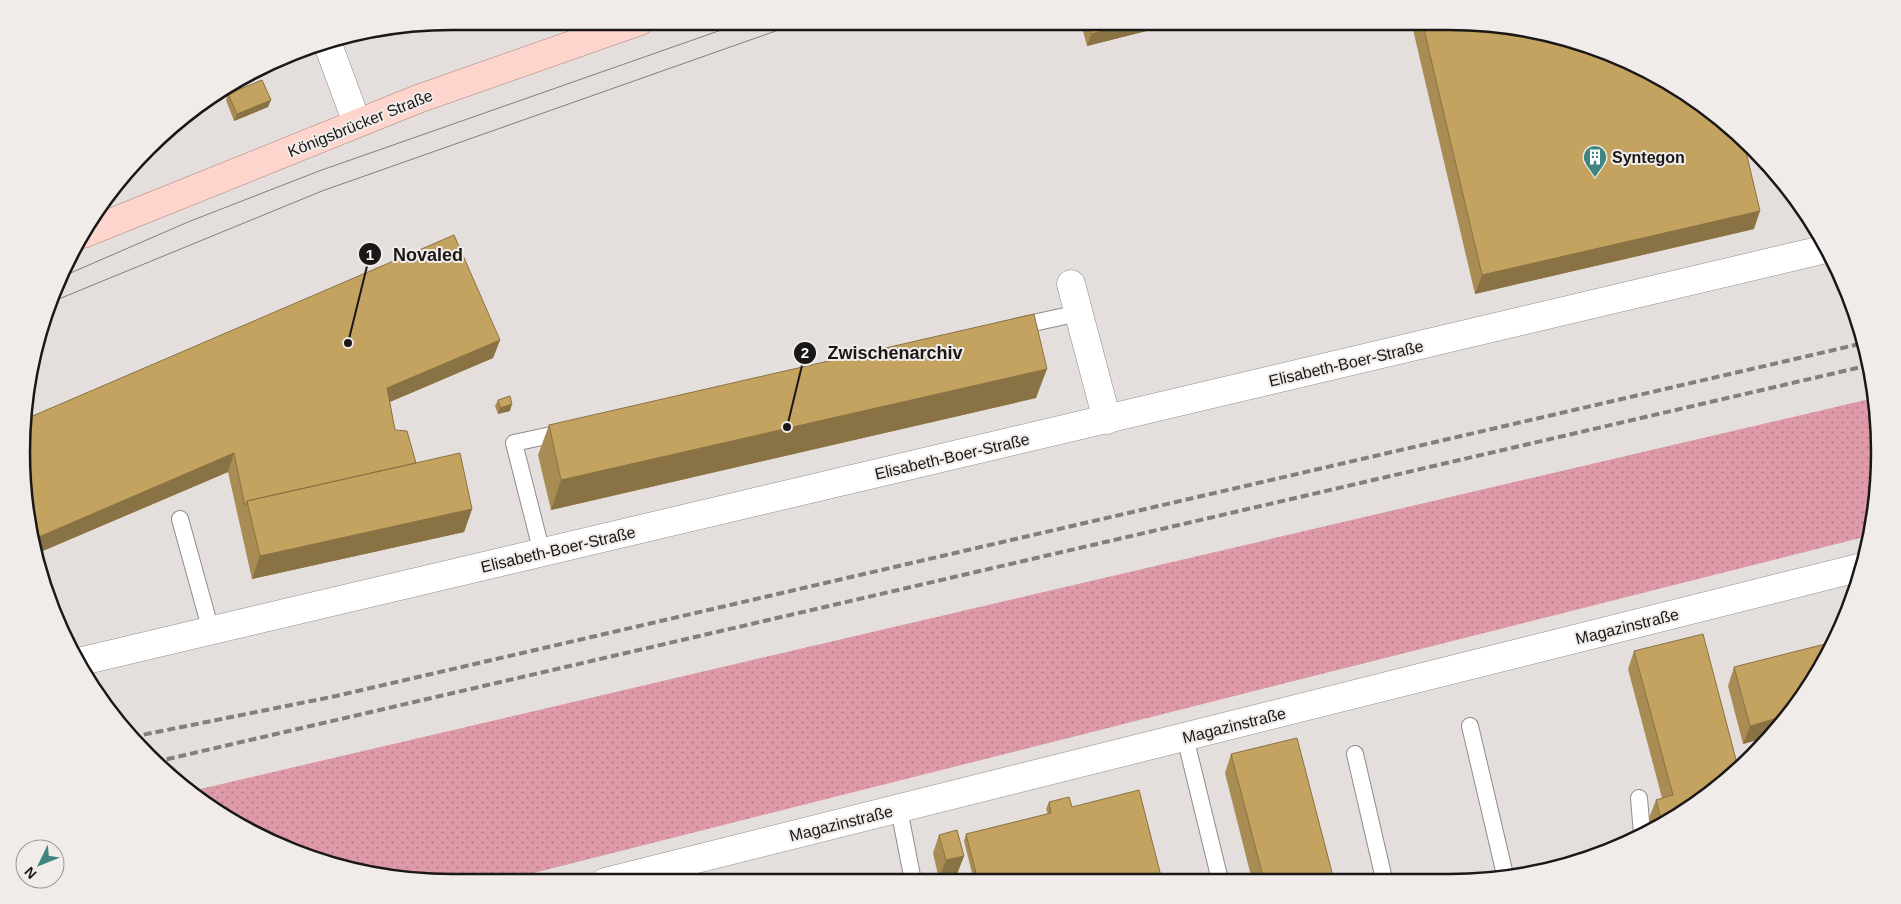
<svg xmlns="http://www.w3.org/2000/svg" width="1901" height="904" viewBox="0 0 1901 904" font-family="Arial,sans-serif">
  <style>
    .garden { fill: url(#garden-dots) }
    .lines { fill: none; stroke-linecap: round; stroke-linejoin: round }
    .service-casing { stroke: #908c89; stroke-width: 18 }
    .minor-casing { stroke: #908c89; stroke-width: 29 }
    .primary-casing { stroke: #ac8178; stroke-width: 29 }
    .service { stroke: #fff; stroke-width: 16 }
    .minor { stroke: #fff; stroke-width: 28 }
    .primary { stroke: #fdd5cd; stroke-width: 28 }
    .tram { stroke: #827f7d; stroke-width: 1 }
    .rail { stroke: #827f7d; stroke-width: 4; stroke-dasharray: 8 4; stroke-linecap: butt }
    .wall { fill: #a98c53 }
    .shaded-wall { fill: #897243 }
    .building { fill: #c4a360; stroke: #897243 }
    .labels { text-anchor: middle; stroke-width: 4; stroke-linejoin: round; paint-order: stroke }
    .street-label { font-size: 16px; fill: #1a1817; stroke: #f1ece9 }
    .poi-label { font-size: 16px; font-weight: bold; fill: #1a1817; stroke: #f1ece9; text-anchor: start }
    .rim { fill: none; stroke: #1a1817; stroke-width: 2.5 }
    .leader { fill: none; stroke: #1a1817; stroke-width: 2 }
    .callout-dot { fill: #1a1817; stroke: #f1ece9; stroke-width: 2 }
    .mark-label { font-size: 15px; text-anchor: middle; font-weight: bold; fill: #fff }
    .callout-label { font-size: 18px; text-anchor: middle; font-weight: bold; fill: #1a1817; stroke: #f1ece9; stroke-width: 4; stroke-linejoin: round; paint-order: stroke }
  </style>
  <defs>
    <pattern id="garden-dots" width="8" height="8" patternUnits="userSpaceOnUse" patternTransform="scale(1.25)"><rect width="8" height="8" fill="#de9aa8"/><path d="M2 2h.1M6 6h.1" fill="none" stroke="#b37d88" stroke-width="1.8" stroke-linecap="round"/></pattern>
  </defs>
  <rect width="100%" height="100%" fill="#e4dfdc"/>
  <path class="garden" d="M 1874,398 L 1880,452 L 1872,535 L 494,883 L 452,883 L 368,874 L 287,850 L 192,791 Z"/>
  <g class="lines">
    <g class="service-casing">
      <path id="service" d="M 1015,327 L 1079,313
        M 180,519 L 211,631
        M 542,553 L 514,443 L 565,432
        M 1470,726 L 1506,879
        M 1185,737 L 1220,880
        M 1355,754 L 1384,879
        M 1639,798 L 1642,834
        M 899,809 L 913,881"/>
    </g>
    <g class="minor-casing">
      <path id="minor" d="M 327,42 L 357,123
        M 1071,284 L 1107,420
        M 78,662 L 1826,249
        M 605,882 L 1862,567"/>
    </g>
    <g class="primary-casing">
      <path id="primary" d="M 83,234 L 418,99 L 640,21"/>
    </g>
    <use href="#service" class="service"/>
    <use href="#minor" class="minor"/>
    <use href="#primary" class="primary"/>
    <path class="tram" d="M 59,278 L 188,222 L 319,171 L 747,21
      M 49,303 L 322,191 L 804,21"/>
    <path class="rail" d="M 132,737 L 336,696 L 1864,343
      M 155,762 L 1870,365"/>
  </g>
  <path class="wall" d="M 1082,21 L 1186,21 L 1087,46 L 1081,24 Z
    M 1411,21 L 1449,21 L 1754,229 L 1475,294 Z
    M 228,94 L 268,107 L 234,121 L 226,100 Z
    M 500,340 L 493,358 L 390,402 L 395,430 L 416,463 L 472,509 L 464,532 L 252,579 L 228,472 L 38,553 L 25,509 Z
    M 1036,398 L 551,510 L 538,455 L 549,425 Z
    M 498,400 L 510,411 L 498,414 L 495,406 Z
    M 1634,651 L 1711,794 L 1652,828 L 1649,818 L 1656,800 L 1662,798 L 1628,669 Z
    M 1734,667 L 1791,714 L 1768,737 L 1743,744 L 1728,686 Z
    M 1231,754 L 1334,880 L 1252,880 L 1225,773 Z
    M 1049,802 L 1072,807 L 1162,880 L 974,881 L 964,841 L 966,834 L 1048,814 L 1046,809 Z
    M 939,835 L 964,856 L 957,874 L 939,879 L 933,853 Z"/>
  <path class="shaded-wall" d="M 1140,21 L 1186,21 L 1087,46 L 1091,34 Z
    M 271,100 L 268,107 L 234,121 L 237,114 Z
    M 1760,211 L 1754,229 L 1475,294 L 1482,275 Z
    M 500,340 L 493,358 L 380,406 L 387,388 Z
    M 1047,369 L 1036,398 L 551,510 L 561,480 Z
    M 512,404 L 510,411 L 498,414 L 500,408 Z
    M 234,453 L 228,472 L 38,553 L 34,539 Z
    M 472,509 L 464,532 L 252,579 L 260,556 Z
    M 1790,715 L 1768,737 L 1743,744 L 1750,726 Z
    M 964,856 L 957,874 L 939,879 L 946,860 Z
    M 1069,878 L 1068,881 L 1057,881 Z"/>
  <path class="building" d="M 1088,21 L 1140,21 L 1091,34 Z
    M 1422,21 L 1449,21 L 1533,30 L 1614,54 L 1689,94 L 1743,139 L 1760,211 L 1482,275 Z
    M 262,80 L 271,100 L 237,114 L 228,94 Z
    M 454,235 L 500,340 L 387,388 L 395,430 L 407,431 L 416,463 L 247,501 L 245,506 L 234,453 L 34,539 L 25,509 L 28,418 Z
    M 1034,314 L 1047,369 L 561,480 L 549,425 Z
    M 510,396 L 512,404 L 500,408 L 498,400 Z
    M 460,453 L 472,509 L 260,556 L 247,501 Z
    M 1703,634 L 1738,767 L 1711,794 L 1662,822 L 1656,800 L 1673,795 L 1634,651 Z
    M 1833,642 L 1791,714 L 1750,726 L 1734,667 Z
    M 1297,738 L 1334,880 L 1264,880 L 1231,754 Z
    M 1139,790 L 1162,880 L 1070,881 L 1069,878 L 1057,881 L 978,881 L 966,834 L 1051,813 L 1049,802 L 1069,797 L 1072,807 Z
    M 957,830 L 964,856 L 946,860 L 939,835 Z"/>
  <defs>
    <g id="building-pin" transform="scale(1.25)"><path d="M0 17L-7.5 6A9.5 9.5 0 1 1 7.5 6Z" fill="#3f8680" stroke="#f1ece9"/><path d="M-4-6H4V6H1V3H-1V6H-4ZM-2.5-4.3h1.7v1.8h-1.7ZM.8-4.3h1.7v1.8H.8ZM-2.5-1h1.7V.8h-1.7ZM.8-1h1.7V.8H.8Z" fill="#fff"/></g>
  </defs>
  <g fill-rule="evenodd">
    <use href="#building-pin" x="1595" y="157"/>
  </g>
  <g class="labels">
    <g class="street-label">
      <text transform="translate(360 123) rotate(-22)" y="6">Königsbrücker Straße</text>
      <text transform="translate(1346 363) rotate(-13)" y="6">Elisabeth-Boer-Straße</text>
      <text transform="translate(952 456) rotate(-13)" y="6">Elisabeth-Boer-Straße</text>
      <text transform="translate(558 549) rotate(-13)" y="6">Elisabeth-Boer-Straße</text>
      <text transform="translate(1627 626) rotate(-14)" y="6">Magazinstraße</text>
      <text transform="translate(1234 725) rotate(-14)" y="6">Magazinstraße</text>
      <text transform="translate(841 823) rotate(-14)" y="6">Magazinstraße</text>
    </g>
    <g class="poi-label">
      <text x="1612" y="163">Syntegon</text>
    </g>
  </g>
  <path d="M0 0H1901V904H0ZM452 30H1449A422 422 0 0 1 1871 452V452A422 422 0 0 1 1449 874H452A422 422 0 0 1 30 452V452A422 422 0 0 1 452 30Z" fill="#f1ece9" fill-rule="evenodd"/>
  <path class="rim" d="M452 30H1449A422 422 0 0 1 1871 452V452A422 422 0 0 1 1449 874H452A422 422 0 0 1 30 452V452A422 422 0 0 1 452 30Z"/>
  <path class="leader" d="M348 343L370 254M787 427L805 353"/>
  <g class="callout-dot">
    <circle cx="348" cy="343" r="5"/>
    <circle cx="787" cy="427" r="5"/>
    <circle cx="370" cy="254" r="12"/>
    <circle cx="805" cy="353" r="12"/>
  </g>
  <g class="mark-label">
    <text x="370" y="260">1</text>
    <text x="805" y="358">2</text>
  </g>
  <g class="callout-label">
    <text x="428" y="261">Novaled</text>
    <text x="895" y="359">Zwischenarchiv</text>
  </g>
  <g transform="translate(40 864) rotate(227)"><circle r="24" fill="#f1ece9" stroke="#9b9795"/>
  <path d="M0-4L9 19L0 12L-9 19Z" fill="#3f8680"/>
  <text y="-8" font-size="14" font-weight="bold" text-anchor="middle" fill="#1a1817">N</text>
  </g>
</svg>
